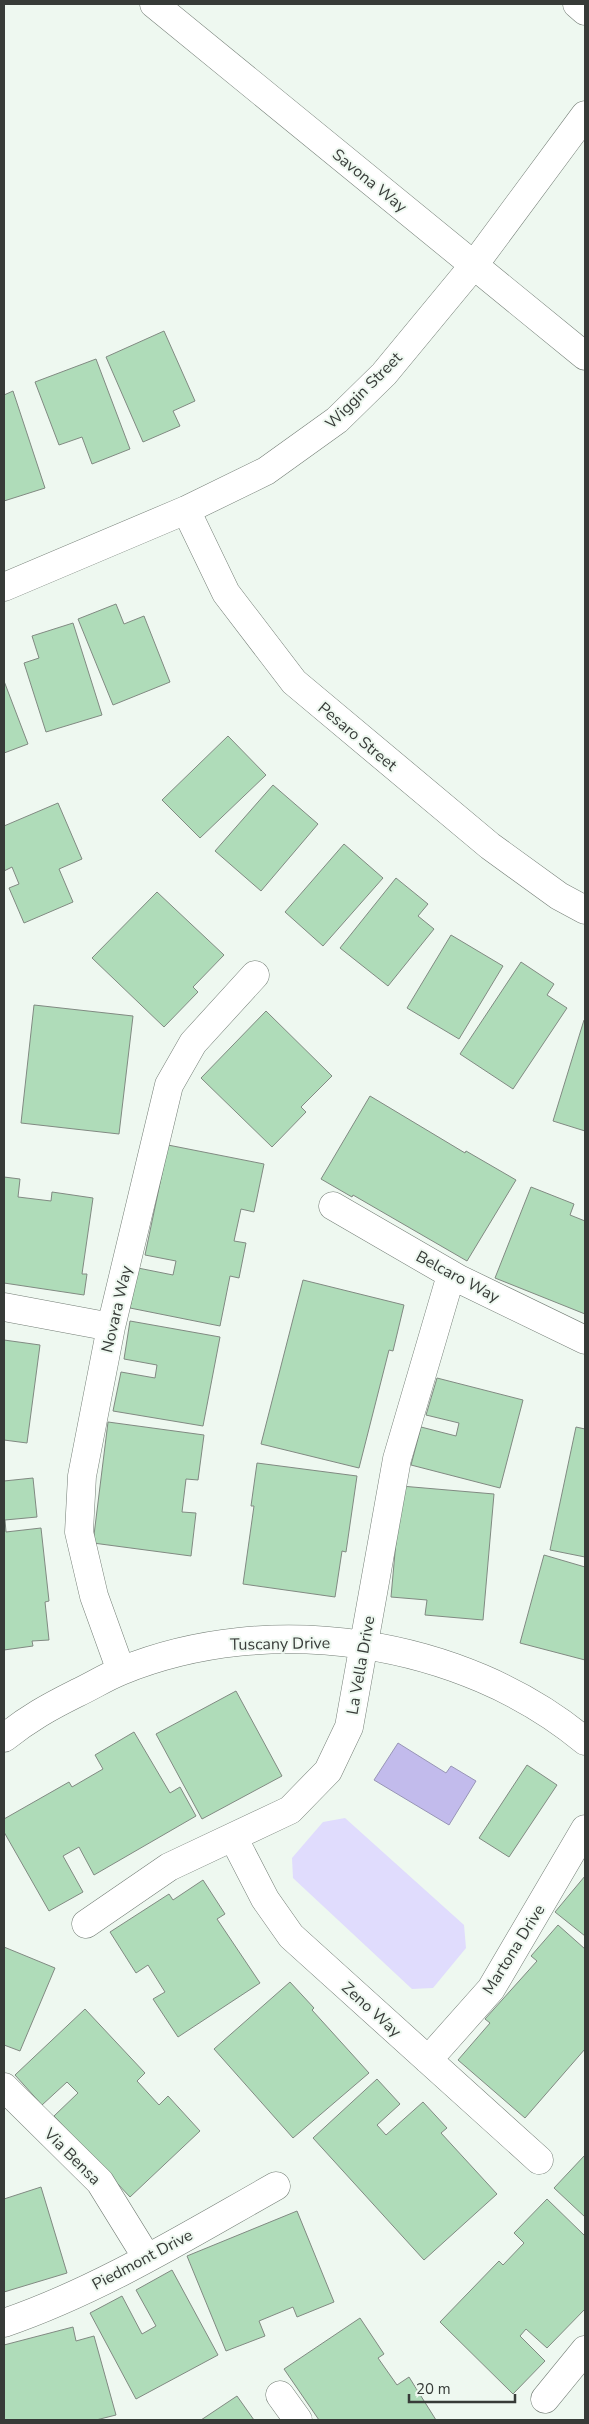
<svg xmlns="http://www.w3.org/2000/svg" width="589" height="2424" viewBox="0 0 589 2424" font-family="'Nunito Sans',sans-serif">
  <style>
    .green { fill: #e0dcfd }
    .water { fill: #c2bbec; stroke: #9895b6 }
    .building { fill: #afdcb9; stroke: #818a82 }
    .lines { fill: none; stroke-linecap: round; stroke-linejoin: round }
    .minor-casing { stroke: #747e76; stroke-width: 29 }
    .minor { stroke: #fff; stroke-width: 28 }
    .labels { text-anchor: middle; stroke-width: 4; stroke-linejoin: round; paint-order: stroke }
    .street-label { font-size: 16px; fill: #373b38; stroke: #eef8f0 }
  </style>
  <rect width="100%" height="100%" fill="#eef8f0"/>
  <path class="green" d="M 345,1818 L 464,1925 L 466,1948 L 433,1988 L 412,1989 L 293,1878 L 292,1858 L 323,1822 Z"/>
  <path class="water" d="M 398,1743 L 446,1773 L 451,1766 L 476,1781 L 449,1825 L 374,1780 Z"/>
  <path class="building" d="M 164,331 L 195,401 L 173,411 L 180,426 L 143,442 L 106,357 Z
    M 96,359 L 130,449 L 92,464 L 82,437 L 59,445 L 35,382 Z
    M 13,391 L 45,488 L 4,501 L 4,395 Z
    M 116,604 L 124,624 L 144,616 L 170,682 L 113,705 L 78,619 Z
    M 73,623 L 102,715 L 46,732 L 24,663 L 39,658 L 32,636 Z
    M 4,681 L 28,744 L 4,753 Z
    M 228,736 L 266,775 L 200,838 L 162,800 Z
    M 273,785 L 318,824 L 261,891 L 215,851 Z
    M 58,803 L 82,859 L 59,869 L 73,902 L 24,923 L 9,888 L 19,884 L 12,867 L 4,871 L 4,826 Z
    M 344,844 L 383,878 L 323,946 L 285,912 Z
    M 396,878 L 428,904 L 418,916 L 434,929 L 388,986 L 340,948 Z
    M 157,892 L 224,955 L 193,987 L 198,992 L 164,1027 L 92,958 Z
    M 451,935 L 503,966 L 459,1039 L 407,1008 Z
    M 521,962 L 554,984 L 547,995 L 567,1008 L 513,1089 L 460,1054 Z
    M 34,1005 L 133,1016 L 119,1134 L 21,1123 Z
    M 266,1011 L 332,1076 L 301,1107 L 306,1112 L 272,1147 L 201,1078 Z
    M 584,1020 L 585,1021 L 585,1131 L 553,1121 Z
    M 370,1096 L 465,1153 L 466,1151 L 516,1180 L 467,1261 L 353,1195 L 352,1197 L 321,1179 Z
    M 168,1145 L 264,1164 L 254,1212 L 241,1209 L 234,1241 L 246,1243 L 239,1278 L 230,1276 L 220,1326 L 130,1308 L 138,1268 L 173,1275 L 176,1261 L 145,1255 Z
    M 4,1177 L 20,1179 L 18,1197 L 51,1201 L 52,1192 L 93,1198 L 82,1274 L 87,1274 L 84,1295 L 4,1283 Z
    M 531,1187 L 574,1204 L 570,1215 L 585,1221 L 585,1314 L 495,1278 Z
    M 303,1280 L 404,1305 L 393,1351 L 389,1350 L 359,1468 L 261,1444 Z
    M 130,1321 L 220,1337 L 203,1426 L 113,1411 L 121,1372 L 155,1378 L 157,1365 L 124,1359 Z
    M 4,1340 L 40,1345 L 27,1443 L 4,1440 Z
    M 437,1378 L 523,1400 L 500,1488 L 411,1465 L 421,1427 L 456,1436 L 459,1423 L 426,1415 Z
    M 108,1422 L 204,1435 L 198,1480 L 186,1479 L 182,1512 L 196,1513 L 191,1556 L 93,1543 Z
    M 576,1427 L 585,1429 L 585,1557 L 550,1550 Z
    M 257,1463 L 357,1476 L 346,1552 L 342,1551 L 335,1597 L 243,1584 L 254,1506 L 251,1506 Z
    M 33,1478 L 37,1517 L 5,1520 L 6,1532 L 41,1528 L 49,1601 L 45,1602 L 49,1640 L 32,1641 L 33,1646 L 4,1650 L 4,1481 Z
    M 401,1486 L 494,1494 L 483,1620 L 425,1615 L 427,1600 L 391,1597 Z
    M 544,1555 L 585,1567 L 585,1660 L 520,1643 Z
    M 236,1691 L 282,1776 L 202,1819 L 156,1734 Z
    M 134,1732 L 170,1793 L 180,1787 L 196,1816 L 94,1875 L 79,1847 L 63,1856 L 83,1892 L 49,1911 L 4,1832 L 4,1819 L 69,1782 L 72,1787 L 103,1769 L 95,1755 Z
    M 527,1765 L 557,1785 L 509,1857 L 479,1838 Z
    M 585,1876 L 585,1936 L 555,1912 Z
    M 203,1880 L 225,1914 L 217,1919 L 260,1983 L 178,2037 L 153,1999 L 165,1992 L 148,1965 L 136,1973 L 110,1932 L 169,1894 L 173,1900 Z
    M 558,1925 L 585,1949 L 585,2049 L 525,2118 L 458,2060 L 490,2023 L 485,2019 L 537,1961 L 531,1956 Z
    M 4,1947 L 55,1968 L 20,2051 L 4,2045 Z
    M 290,1982 L 314,2008 L 312,2010 L 369,2073 L 293,2138 L 214,2049 Z
    M 85,2009 L 145,2073 L 137,2081 L 159,2105 L 168,2096 L 200,2131 L 130,2197 L 54,2116 L 78,2093 L 67,2082 L 42,2105 L 15,2075 Z
    M 377,2079 L 400,2104 L 377,2125 L 386,2135 L 423,2102 L 447,2128 L 441,2133 L 497,2194 L 424,2260 L 313,2138 Z
    M 585,2155 L 585,2217 L 554,2188 Z
    M 41,2187 L 67,2273 L 4,2292 L 4,2199 Z
    M 547,2199 L 585,2236 L 585,2309 L 547,2348 L 526,2329 L 520,2336 L 545,2361 L 513,2394 L 440,2322 L 499,2261 L 503,2265 L 524,2243 L 514,2233 Z
    M 297,2211 L 334,2302 L 297,2317 L 293,2307 L 259,2321 L 265,2336 L 226,2351 L 187,2256 Z
    M 172,2270 L 218,2355 L 136,2399 L 90,2313 L 122,2296 L 142,2334 L 156,2326 L 136,2290 Z
    M 360,2318 L 384,2354 L 378,2358 L 397,2385 L 409,2377 L 436,2420 L 319,2420 L 284,2369 Z
    M 73,2327 L 76,2341 L 94,2336 L 116,2415 L 96,2420 L 4,2420 L 4,2345 Z
    M 237,2396 L 254,2420 L 201,2420 Z"/>
  <g class="lines">
    <g class="minor-casing">
      <path id="minor" d="M 154,4 L 585,356
        M 577,4 L 585,11
        M 186,510 L 226,593 L 294,682 L 490,846 L 559,896 L 585,910
        M 4,587 L 186,510 L 266,471 L 337,420 L 384,374 L 474,265 L 585,115
        M 333,1206 L 459,1279 L 585,1340
        M 4,1307 L 111,1327
        M 121,1671 L 94,1596 L 79,1532 L 82,1476 L 111,1327 L 169,1085 L 193,1043 L 255,975
        M 4,1738 C 29,1718 49,1707 77,1693 C 92,1686 106,1677 121,1671 C 269,1610 463,1639 585,1741
        M 233,1837 L 265,1899 L 291,1936 L 539,2160
        M 86,1924 L 169,1867 L 290,1810 L 328,1771 L 349,1727 L 397,1459 L 451,1275
        M 428,2060 L 491,1989 L 585,1829
        M 4,2087 L 100,2182 L 147,2258
        M 4,2323 C 100,2290 187,2236 276,2186
        M 280,2395 L 298,2420
        M 545,2399 L 585,2350"/>
    </g>
    <use href="#minor" class="minor"/>
  </g>
  <g class="labels">
    <g class="street-label">
      <text transform="translate(370 180) rotate(39)" y="6">Savona Way</text>
      <text transform="translate(363 390) rotate(-45)" y="6">Wiggin Street</text>
      <text transform="translate(358 736) rotate(40)" y="6">Pesaro Street</text>
      <text transform="translate(458 1276) rotate(28)" y="6">Belcaro Way</text>
      <text transform="translate(116 1309) rotate(-77)" y="6">Novara Way</text>
      <text transform="translate(280 1643) rotate(-1)" y="6">Tuscany Drive</text>
      <text transform="translate(360 1665) rotate(-80)" y="6">La Vella Drive</text>
      <text transform="translate(513 1949) rotate(-58)" y="6">Martona Drive</text>
      <text transform="translate(372 2009) rotate(42)" y="6">Zeno Way</text>
      <text transform="translate(73 2156) rotate(45)" y="6">Via Bensa</text>
      <text transform="translate(142 2259) rotate(-28)" y="6">Piedmont Drive</text>
    </g>
  </g>
  <rect width="589" height="2424" fill="none" stroke="#373b38" stroke-width="10"/>
  <path d="M409 2394v8h106v-8" fill="none" stroke="#373b38" stroke-width="2.5"/>
  <text x="416" y="2394" font-size="15" fill="#373b38" stroke="#eef8f0" stroke-width="4" paint-order="stroke">20 m</text>
</svg>
